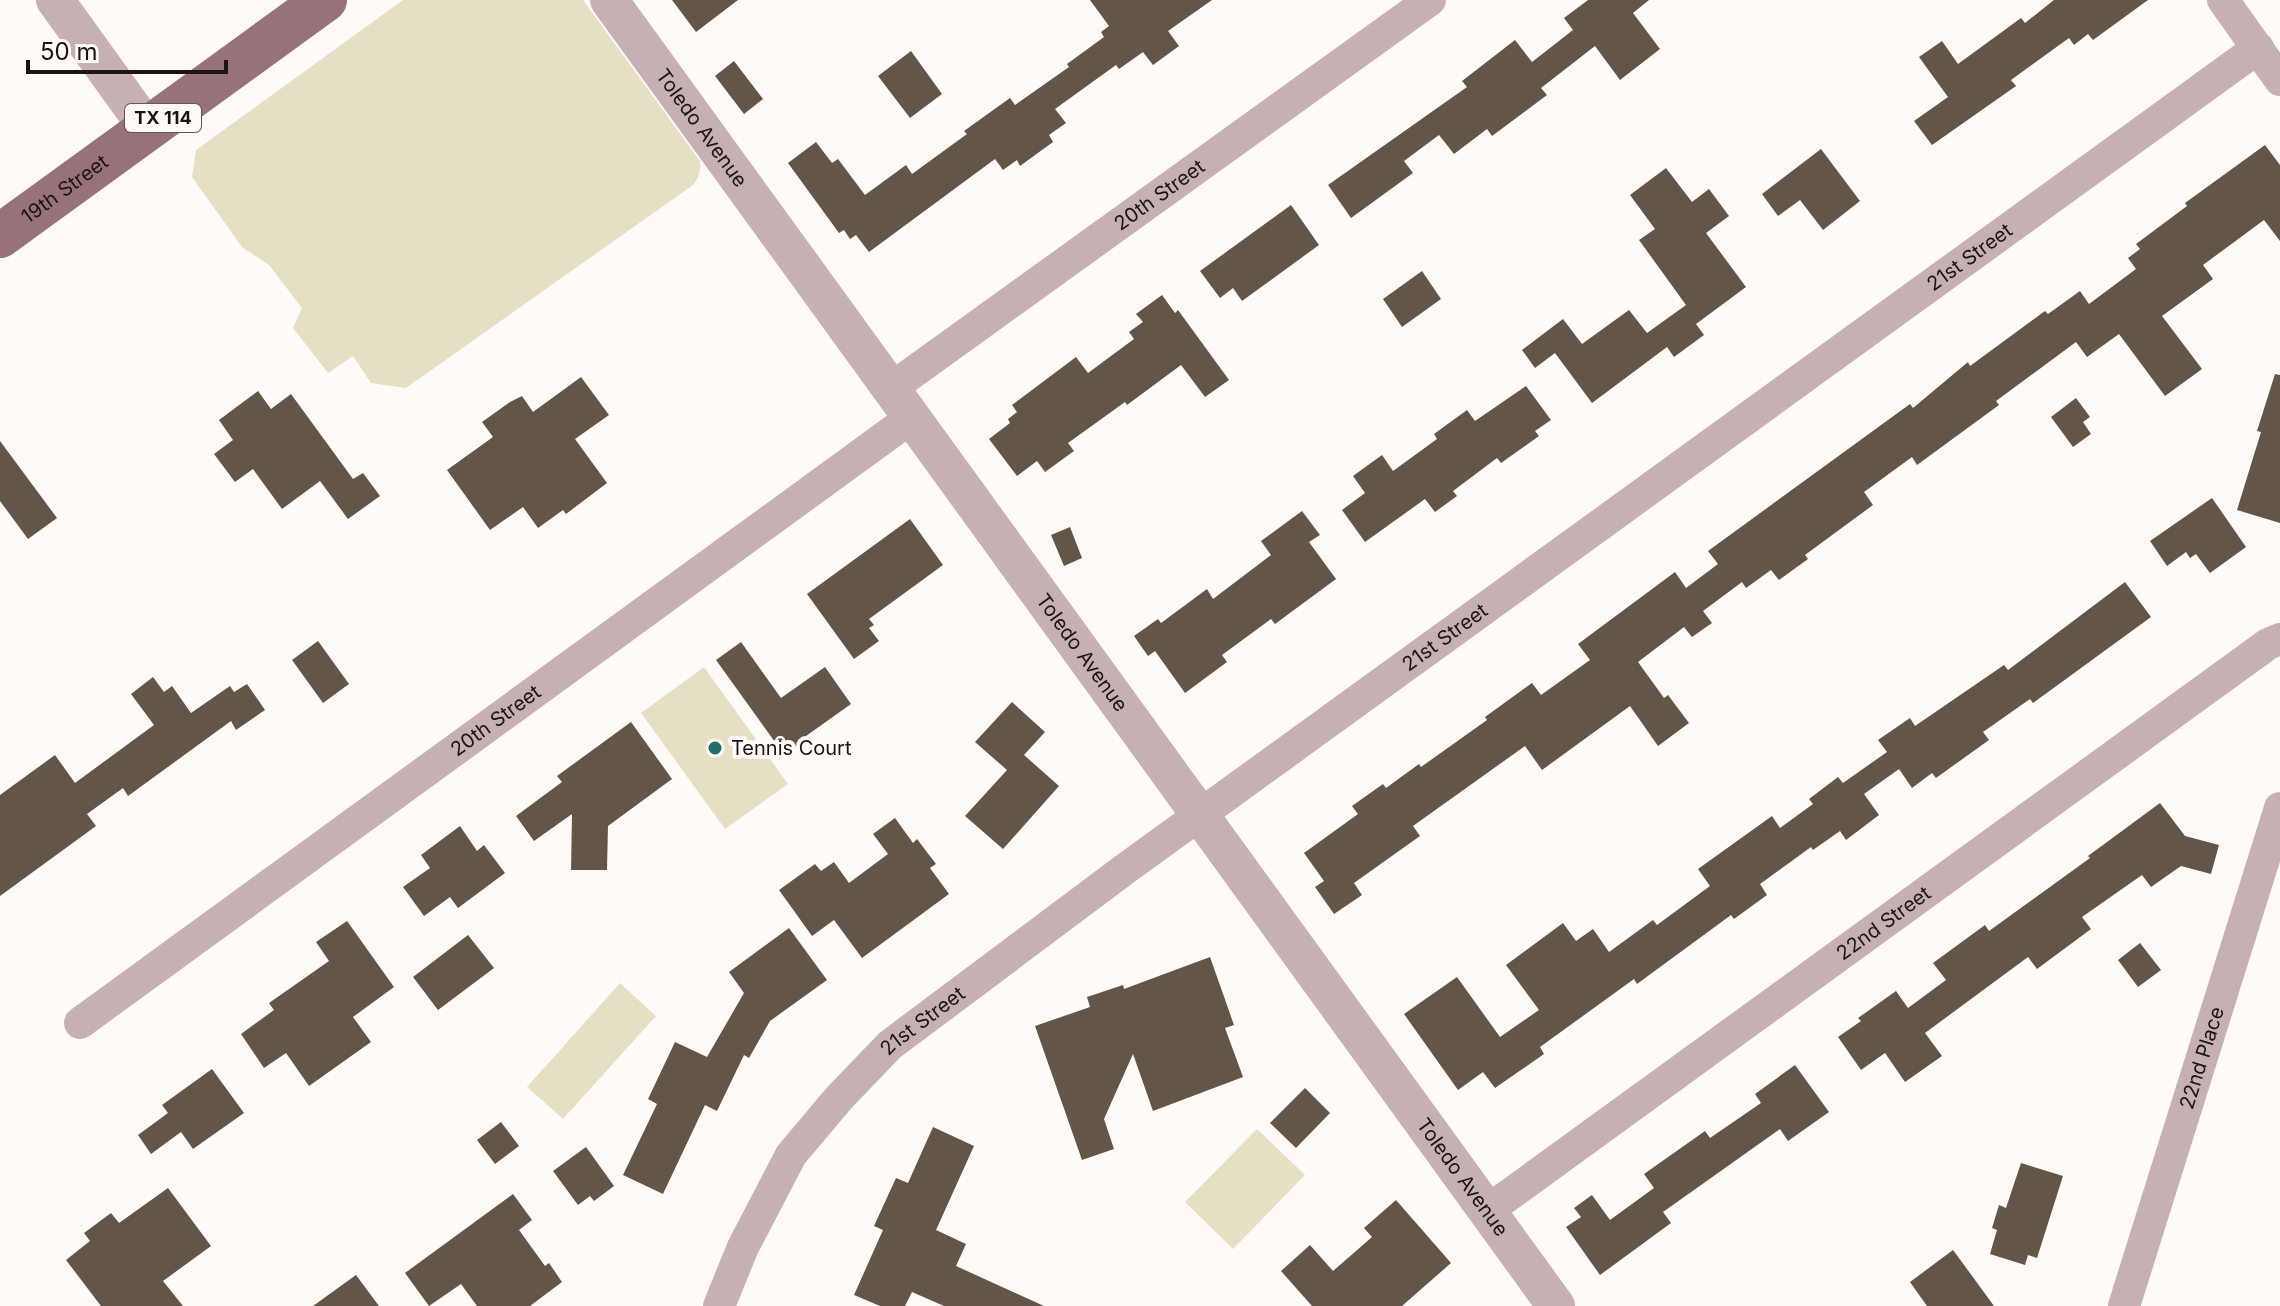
<svg xmlns="http://www.w3.org/2000/svg" width="2280" height="1306" viewBox="0 0 2280 1306" font-family="Inter,sans-serif">
  <style>
    .green { fill: #e5e0c4 }
    .building { fill: #635649 }
    .lines { fill: none; stroke-linecap: round; stroke-linejoin: round }
    .minor { stroke: #c6b0b4; stroke-width: 32 }
    .tertiary { stroke: #c6b0b4; stroke-width: 38 }
    .primary { stroke: #987279; stroke-width: 44 }
    .poi-dot { fill: #226d69; stroke: #fefaf8; stroke-width: 3 }
    .labels { text-anchor: middle; stroke-width: 8; stroke-linejoin: round; paint-order: stroke }
    .shield { fill: #fefaf8; stroke: #5f5957; stroke-width: 2 }
    .shield-label { font-size: 18px; font-weight: bold; fill: #1b1412 }
    .street-label { font-size: 20px; fill: #1b1412; stroke: #fefaf8 }
    .poi-label { font-size: 20px; fill: #1b1412; stroke: #fefaf8; text-anchor: start }
  </style>
  <rect width="100%" height="100%" fill="#fefaf8"/>
  <path class="green" d="M 403,0 L 583,0 L 700,161 C 701,172 699,177 693,185 L 406,388 L 371,383 L 353,356 L 328,373 L 293,328 L 302,308 L 269,265 L 242,247 L 192,177 L 196,150 Z
    M 704,667 L 788,784 L 725,829 L 641,713 Z
    M 620,983 L 656,1016 L 563,1119 L 527,1087 Z
    M 1257,1129 L 1305,1175 L 1233,1249 L 1185,1202 Z"/>
  <path class="building" d="M 672,0 L 738,0 L 696,32 Z
    M 1090,0 L 1212,0 L 1168,31 L 1179,46 L 1153,65 L 1143,52 L 1119,69 L 1116,65 L 1055,109 L 1066,123 L 1049,135 L 1053,142 L 1020,166 L 1017,160 L 1003,170 L 995,159 L 869,252 L 856,235 L 850,239 L 844,230 L 839,233 L 788,163 L 816,142 L 832,163 L 838,159 L 865,195 L 906,165 L 912,174 L 967,134 L 964,131 L 1010,98 L 1015,105 L 1069,67 L 1067,64 L 1104,37 L 1101,32 L 1109,26 Z
    M 1588,0 L 1649,0 L 1633,13 L 1660,49 L 1620,80 L 1595,46 L 1541,88 L 1547,95 L 1492,136 L 1487,129 L 1454,154 L 1439,135 L 1404,161 L 1413,173 L 1351,218 L 1328,185 L 1467,87 L 1462,81 L 1515,40 L 1532,62 L 1573,30 L 1564,18 Z
    M 2054,0 L 2148,0 L 2093,40 L 2088,34 L 2074,45 L 2069,38 L 2011,80 L 2016,86 L 1932,145 L 1914,121 L 1948,97 L 1919,57 L 1942,41 L 1958,64 L 2021,18 L 2025,23 Z
    M 911,51 L 942,94 L 910,118 L 878,76 Z
    M 734,61 L 763,99 L 744,114 L 715,76 Z
    M 2265,145 L 2280,165 L 2280,241 L 2264,220 L 2203,265 L 2213,279 L 2162,316 L 2202,369 L 2165,396 L 2119,334 L 2087,357 L 2076,342 L 1996,401 L 1999,405 L 1917,465 L 1912,457 L 1864,492 L 1873,505 L 1805,555 L 1808,559 L 1779,580 L 1771,570 L 1746,588 L 1742,582 L 1703,611 L 1712,623 L 1692,637 L 1684,627 L 1638,662 L 1664,698 L 1668,695 L 1689,723 L 1658,746 L 1630,706 L 1542,770 L 1525,746 L 1413,826 L 1420,836 L 1354,883 L 1362,895 L 1334,914 L 1315,887 L 1324,881 L 1304,853 L 1358,814 L 1352,806 L 1383,784 L 1386,788 L 1419,764 L 1421,767 L 1487,720 L 1485,717 L 1532,683 L 1541,695 L 1590,660 L 1578,644 L 1675,572 L 1686,588 L 1718,564 L 1708,551 L 1910,404 L 1913,408 L 1968,362 L 1970,366 L 2045,311 L 2048,314 L 2080,291 L 2089,304 L 2136,269 L 2128,258 L 2140,249 L 2136,244 L 2187,206 L 2185,203 Z
    M 1821,149 L 1860,201 L 1823,230 L 1800,200 L 1778,216 L 1762,194 Z
    M 1666,168 L 1692,202 L 1709,189 L 1729,216 L 1706,233 L 1746,287 L 1696,324 L 1704,335 L 1674,357 L 1667,347 L 1592,403 L 1555,353 L 1535,368 L 1522,350 L 1563,319 L 1582,344 L 1629,310 L 1647,333 L 1686,305 L 1639,240 L 1655,229 L 1630,195 Z
    M 1291,205 L 1319,245 L 1242,301 L 1233,288 L 1220,298 L 1200,271 Z
    M 1422,271 L 1441,299 L 1402,327 L 1383,299 Z
    M 1162,295 L 1175,313 L 1178,310 L 1229,380 L 1205,397 L 1181,365 L 1127,405 L 1125,402 L 1068,443 L 1074,451 L 1045,472 L 1037,461 L 1017,476 L 989,439 L 1010,423 L 1008,419 L 1017,412 L 1012,405 L 1076,357 L 1088,373 L 1134,339 L 1129,332 L 1143,322 L 1136,314 Z
    M 2275,374 L 2280,375 L 2280,523 L 2237,510 L 2261,432 L 2257,431 Z
    M 581,377 L 609,415 L 575,439 L 607,483 L 566,514 L 563,510 L 538,528 L 523,507 L 490,530 L 447,470 L 493,437 L 482,422 L 510,402 L 522,396 L 533,412 Z
    M 1526,386 L 1551,420 L 1535,431 L 1539,436 L 1501,463 L 1497,458 L 1453,491 L 1457,496 L 1435,512 L 1425,499 L 1365,542 L 1342,510 L 1365,493 L 1353,476 L 1382,455 L 1393,471 L 1437,439 L 1434,434 L 1467,410 L 1475,421 Z
    M 258,391 L 271,409 L 291,394 L 353,479 L 363,473 L 380,496 L 348,519 L 320,481 L 282,509 L 253,469 L 235,482 L 214,454 L 233,440 L 219,420 Z
    M 2076,398 L 2090,417 L 2083,422 L 2091,434 L 2073,447 L 2051,417 Z
    M 0,441 L 57,518 L 28,539 L 0,501 Z
    M 2212,498 L 2246,547 L 2210,573 L 2196,554 L 2190,558 L 2186,552 L 2167,566 L 2150,541 Z
    M 1302,511 L 1320,535 L 1309,542 L 1336,579 L 1275,624 L 1271,619 L 1222,655 L 1227,662 L 1185,693 L 1155,651 L 1148,656 L 1134,636 L 1158,619 L 1161,623 L 1207,589 L 1213,599 L 1271,555 L 1261,541 Z
    M 910,519 L 943,565 L 869,619 L 874,625 L 869,628 L 879,641 L 854,659 L 807,594 Z
    M 1070,527 L 1082,558 L 1064,566 L 1051,535 Z
    M 2125,582 L 2151,617 L 2033,703 L 2030,699 L 1983,732 L 1989,740 L 1936,778 L 1932,773 L 1912,788 L 1899,769 L 1864,794 L 1879,815 L 1846,840 L 1840,831 L 1813,850 L 1811,847 L 1760,884 L 1767,895 L 1734,919 L 1731,915 L 1637,984 L 1634,979 L 1540,1047 L 1544,1054 L 1495,1088 L 1483,1072 L 1458,1090 L 1404,1014 L 1457,977 L 1500,1037 L 1539,1010 L 1506,965 L 1563,923 L 1576,941 L 1593,929 L 1609,952 L 1653,920 L 1657,925 L 1710,886 L 1698,869 L 1772,816 L 1780,828 L 1813,804 L 1809,799 L 1838,777 L 1843,783 L 1887,752 L 1878,740 L 1910,718 L 1915,726 L 2004,665 L 2008,670 Z
    M 318,641 L 349,684 L 323,703 L 292,660 Z
    M 741,642 L 781,698 L 825,667 L 851,704 L 799,741 L 801,744 L 785,756 L 716,660 Z
    M 153,677 L 164,692 L 172,686 L 191,713 L 230,686 L 234,692 L 247,684 L 265,710 L 236,730 L 231,721 L 128,796 L 123,788 L 87,814 L 96,826 L 0,896 L 0,795 L 55,755 L 75,783 L 154,725 L 131,694 Z
    M 1012,702 L 1045,732 L 1024,755 L 1059,786 L 1003,849 L 965,816 L 1007,770 L 975,742 Z
    M 631,722 L 672,779 L 608,826 L 607,870 L 571,870 L 572,814 L 534,841 L 516,816 L 562,782 L 557,776 Z
    M 2160,803 L 2185,836 L 2219,845 L 2211,874 L 2181,866 L 2151,887 L 2142,875 L 2082,917 L 2091,929 L 2037,969 L 2028,957 L 1925,1033 L 1942,1056 L 1905,1082 L 1885,1053 L 1861,1070 L 1838,1037 L 1861,1021 L 1858,1018 L 1896,991 L 1908,1008 L 1946,980 L 1933,963 L 1985,925 L 1989,931 L 2090,858 L 2088,856 Z
    M 895,818 L 913,843 L 917,839 L 936,864 L 930,868 L 949,894 L 862,958 L 834,920 L 812,936 L 779,890 L 815,864 L 821,871 L 834,862 L 849,883 L 888,854 L 873,834 Z
    M 460,826 L 477,851 L 484,845 L 505,873 L 458,908 L 450,897 L 424,916 L 403,887 L 430,868 L 421,855 Z
    M 347,921 L 394,987 L 353,1017 L 371,1042 L 309,1086 L 286,1053 L 264,1068 L 241,1034 L 274,1010 L 269,1003 L 329,961 L 316,942 Z
    M 789,928 L 827,980 L 770,1021 L 749,1058 L 744,1055 L 717,1111 L 705,1105 L 663,1194 L 623,1175 L 657,1104 L 648,1099 L 675,1042 L 707,1057 L 744,993 L 729,972 Z
    M 468,935 L 494,968 L 438,1010 L 413,977 Z
    M 2140,943 L 2161,970 L 2138,987 L 2118,960 Z
    M 1210,957 L 1234,1025 L 1225,1028 L 1243,1077 L 1153,1111 L 1133,1054 L 1104,1119 L 1114,1149 L 1082,1160 L 1035,1026 L 1090,1007 L 1087,997 L 1123,985 L 1124,989 Z
    M 1795,1065 L 1829,1112 L 1788,1141 L 1780,1129 L 1663,1212 L 1671,1223 L 1600,1275 L 1566,1227 L 1581,1217 L 1574,1208 L 1592,1195 L 1610,1220 L 1654,1188 L 1644,1174 L 1705,1131 L 1710,1138 L 1761,1103 L 1755,1094 Z
    M 212,1069 L 244,1113 L 193,1149 L 181,1132 L 151,1154 L 138,1135 L 168,1113 L 162,1105 Z
    M 1305,1088 L 1330,1113 L 1296,1148 L 1270,1123 Z
    M 501,1122 L 519,1146 L 495,1164 L 477,1140 Z
    M 933,1127 L 974,1146 L 936,1230 L 966,1244 L 956,1266 L 1044,1306 L 944,1306 L 912,1292 L 905,1306 L 880,1306 L 854,1295 L 883,1230 L 874,1226 L 896,1178 L 908,1183 Z
    M 586,1147 L 614,1186 L 594,1201 L 590,1196 L 578,1205 L 553,1171 Z
    M 2021,1163 L 2063,1176 L 2037,1258 L 2028,1255 L 2025,1265 L 1990,1254 L 1997,1230 L 1992,1228 L 1999,1205 L 2006,1208 Z
    M 168,1188 L 211,1246 L 163,1281 L 183,1306 L 101,1306 L 66,1260 L 90,1241 L 84,1233 L 111,1213 L 119,1223 Z
    M 513,1194 L 532,1220 L 519,1230 L 545,1266 L 549,1263 L 562,1282 L 530,1306 L 477,1306 L 461,1284 L 429,1306 L 405,1273 Z
    M 1396,1200 L 1451,1263 L 1402,1306 L 1312,1306 L 1281,1271 L 1310,1245 L 1333,1271 L 1372,1237 L 1364,1228 Z
    M 1953,1250 L 1967,1269 L 1994,1306 L 1927,1306 L 1910,1282 Z
    M 356,1275 L 379,1306 L 313,1306 Z"/>
  <g class="lines">
    <g class="minor">
      <path d="M 2223,0 L 2280,80"/>
      <path id="s1" d="M 890,389 L 1430,0"/>
      <path id="s2" d="M 80,1023 L 911,418"/>
      <path id="s3" d="M 1487,1211 L 2268,644 L 2280,639"/>
      <path id="s4" d="M 719,1306 L 743,1247 L 791,1155 L 839,1098 L 890,1045 L 1125,869 L 2258,48"/>
      <path id="s5" d="M 2124,1306 L 2280,808"/>
    </g>
    <g class="tertiary">
      <path d="M 55,0 L 148,129"/>
      <path id="s6" d="M 609,0 L 1556,1306"/>
    </g>
    <path class="primary" id="s7" d="M 0,236 L 325,0"/>
  </g>
  <circle class="poi-dot" cx="715" cy="748" r="8"/>
  <g class="labels">
    <rect class="shield" x="125" y="104" width="76" height="28" rx="6"/>
    <g class="shield-label">
      <text x="163" y="124">TX 114</text>
    </g>
    <g class="street-label">
      <text dy="7" stroke="none"><textPath href="#s6" startOffset="158">Toledo Avenue</textPath></text>
      <text dy="7" stroke="none"><textPath href="#s7" startOffset="80">19th Street</textPath></text>
      <text dy="7" stroke="none"><textPath href="#s1" startOffset="332">20th Street</textPath></text>
      <text dy="7" stroke="none"><textPath href="#s4" startOffset="1652">21st Street</textPath></text>
      <text dy="7" stroke="none"><textPath href="#s4" startOffset="1004">21st Street</textPath></text>
      <text dy="7" stroke="none"><textPath href="#s6" startOffset="806">Toledo Avenue</textPath></text>
      <text dy="7" stroke="none"><textPath href="#s2" startOffset="514">20th Street</textPath></text>
      <text dy="7" stroke="none"><textPath href="#s3" startOffset="490">22nd Street</textPath></text>
      <text dy="7" stroke="none"><textPath href="#s4" startOffset="356">21st Street</textPath></text>
      <text dy="7" stroke="none"><textPath href="#s5" startOffset="260">22nd Place</textPath></text>
      <text dy="7" stroke="none"><textPath href="#s6" startOffset="1454">Toledo Avenue</textPath></text>
    </g>
    <g class="poi-label">
      <text x="731" y="755">Tennis Court</text>
    </g>
  </g>
  <path d="M28 60v12h198v-12" fill="none" stroke="#1b1412" stroke-width="4"/>
  <text x="40" y="60" font-size="24" fill="#1b1412" stroke="#fefaf8" stroke-width="6" paint-order="stroke">50 m</text>
</svg>
